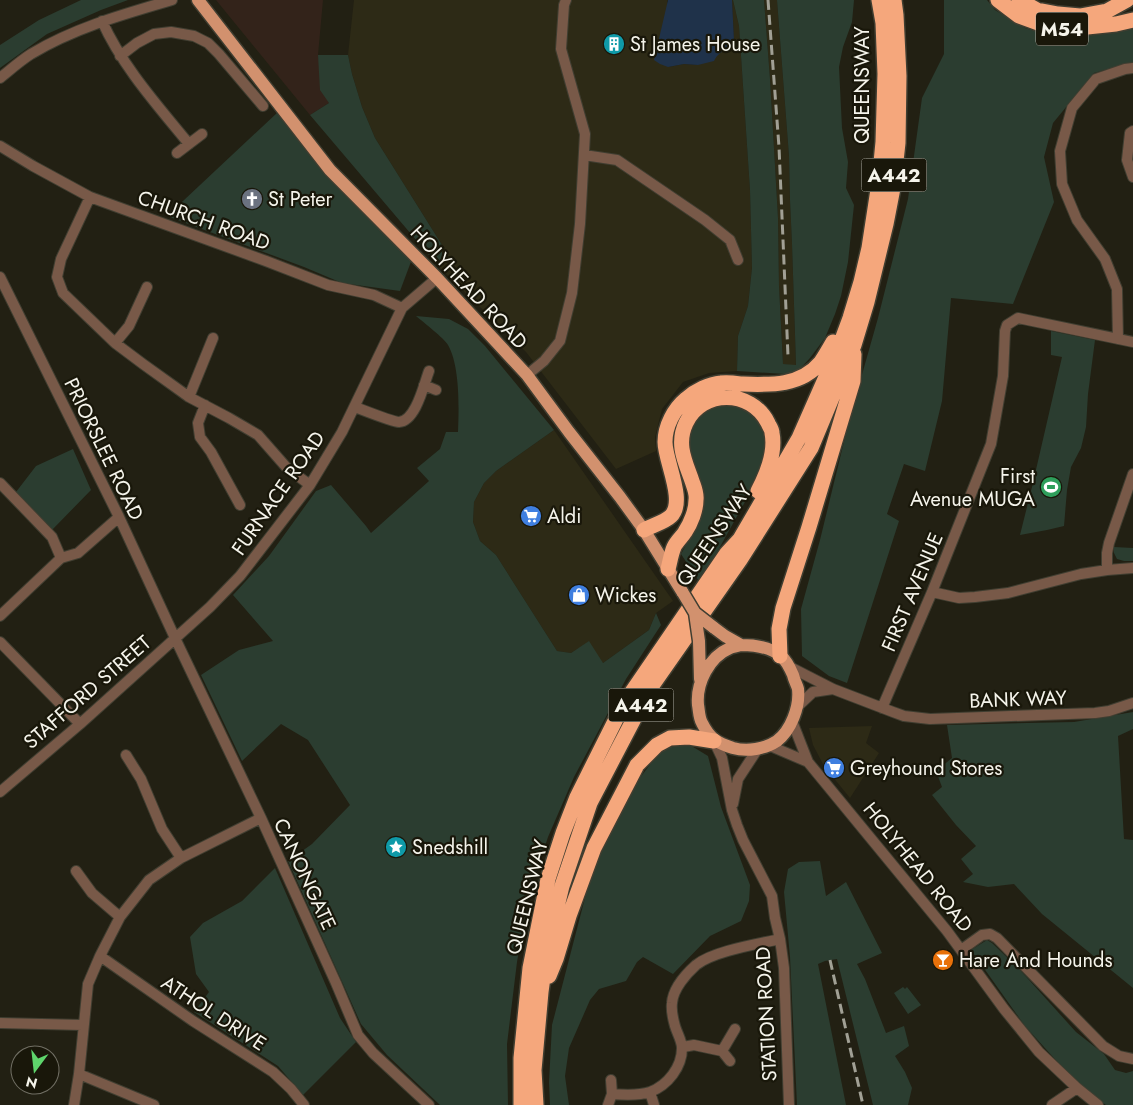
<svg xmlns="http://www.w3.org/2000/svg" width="1133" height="1105" viewBox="0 0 1133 1105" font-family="Jost,sans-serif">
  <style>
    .built { fill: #2d2a16 }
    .industrial { fill: #33231a }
    .green { fill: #2b3d30 }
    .water { fill: #1f324a }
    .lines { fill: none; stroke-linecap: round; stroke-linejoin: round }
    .minor-casing { stroke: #403e31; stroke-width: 12 }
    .major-casing { stroke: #403e31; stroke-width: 15 }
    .highway-casing { stroke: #403e31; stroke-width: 18 }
    .minor { stroke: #785948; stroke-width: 10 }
    .major { stroke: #d2916e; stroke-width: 12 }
    .highway { stroke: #f5a77c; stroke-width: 15 }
    .rail { stroke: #a1a095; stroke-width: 3; stroke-dasharray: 10 5; stroke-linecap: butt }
    .major-bridge-casing { stroke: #403e31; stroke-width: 15; stroke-linecap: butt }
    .major-bridge { stroke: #d2916e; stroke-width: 12 }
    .labels { text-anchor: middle; stroke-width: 4.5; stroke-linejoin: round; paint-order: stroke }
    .shield { fill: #19170a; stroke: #b3b2a8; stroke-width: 1 }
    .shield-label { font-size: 19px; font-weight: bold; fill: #f5f4eb }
    .poi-label { font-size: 20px; fill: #f5f4eb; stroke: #19170a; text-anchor: start }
    .street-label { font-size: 20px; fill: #f5f4eb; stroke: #19170a }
  </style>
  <rect width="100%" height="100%" fill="#222013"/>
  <path class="built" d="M 354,0 L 668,0 L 667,1 L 668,67 L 684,64 L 698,65 L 732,46 L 734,40 L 732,0 L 733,0 L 739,26 L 750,190 L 752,268 L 748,306 L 738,336 L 737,371 L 709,373 L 683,382 L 662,409 L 655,437 L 656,451 L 616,469 L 526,352 L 439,267 L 442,256 L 442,245 L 375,138 L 362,107 L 352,74 L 348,55 Z
    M 764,0 L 777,0 L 789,156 L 790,200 L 792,244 L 796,366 L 783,364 L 779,286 L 778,218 L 770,79 Z
    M 554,430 L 673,601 L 656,613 L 649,630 L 603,663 L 579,648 L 571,653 L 557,651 L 496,555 L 480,541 L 473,522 L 474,502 L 484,483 L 496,471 Z
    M 872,726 L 866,743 L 879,753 L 850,798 L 824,766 L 813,745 L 809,728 Z"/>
  <path class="industrial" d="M 216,0 L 323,0 L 318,55 L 329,103 L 310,115 Z"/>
  <path class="green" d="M 81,0 L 128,0 L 101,10 L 47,34 L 0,68 L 0,45 L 39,20 Z
    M 733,0 L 764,0 L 770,79 L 778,218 L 779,286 L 783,364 L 796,365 L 792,244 L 790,200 L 789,156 L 777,0 L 854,0 L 852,22 L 843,47 L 839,67 L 842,128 L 848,162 L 846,188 L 854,205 L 848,262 L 841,296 L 835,314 L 825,338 L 810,358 L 798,371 L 785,374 L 737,371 L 738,336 L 748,306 L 752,268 L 750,190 L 739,26 Z
    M 944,0 L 987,0 L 995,10 L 1025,28 L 1058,38 L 1092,34 L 1133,25 L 1133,62 L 1094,73 L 1053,123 L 1044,157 L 1054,202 L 1013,304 L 951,298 L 942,401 L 925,471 L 904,464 L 887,514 L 899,521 L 847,683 L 829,676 L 802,656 L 801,609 L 820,540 L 850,417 L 878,318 L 908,199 L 922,98 L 944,54 Z
    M 318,55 L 348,55 L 352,74 L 362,107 L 375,138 L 442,245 L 442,256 L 439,267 L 310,115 L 329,103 L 320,90 Z
    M 278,112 L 412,259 L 400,291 L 342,283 L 304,267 L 167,216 Z
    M 416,316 L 449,319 L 468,329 L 485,346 L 554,430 L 496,471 L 484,483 L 474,502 L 473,522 L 480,541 L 496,555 L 557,651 L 571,653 L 589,641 L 603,663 L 649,630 L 656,613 L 661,625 L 626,679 L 574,777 L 548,837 L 528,898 L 517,962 L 507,1044 L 508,1105 L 440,1105 L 387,1055 L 361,1024 L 288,861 L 312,844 L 350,805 L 308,740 L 281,724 L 242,761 L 201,675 L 239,650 L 273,641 L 233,595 L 269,556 L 316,491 L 331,485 L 366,526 L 371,533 L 429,481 L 417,468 L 440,449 L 446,432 L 458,432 C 459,408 460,366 448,345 C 444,338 423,322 416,316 Z
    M 1051,331 L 1095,340 L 1088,394 L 1086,427 L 1081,448 L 1071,467 L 1067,490 L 1064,526 L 1047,530 L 1020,535 L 1032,487 L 1062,357 L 1051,355 Z
    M 725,402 L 754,411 L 769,440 L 761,473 L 700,583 L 681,554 L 693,532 L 686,440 L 698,414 Z
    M 73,449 L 91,490 L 52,530 L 16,492 L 36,466 Z
    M 1114,547 L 1133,548 L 1133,561 L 1124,561 L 1117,559 L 1114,553 Z
    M 1133,712 L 1133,729 L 1118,736 L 1124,839 L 1133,840 L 1133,988 L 1042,914 L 1014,884 L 988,887 L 963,882 L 973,874 L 961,859 L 976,846 L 956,825 L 932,795 L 942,787 L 936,771 L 952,758 L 947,725 L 1074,722 Z
    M 685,742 L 708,756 L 721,807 L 750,885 L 749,901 L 741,921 L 710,936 L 673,974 L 643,957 L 637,962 L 626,981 L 599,989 L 590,1000 L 569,1048 L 565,1076 L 569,1105 L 550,1105 L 549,1082 L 552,1025 L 593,867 L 628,794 L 660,751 Z
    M 820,861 L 826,896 L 846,882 L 882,953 L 857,964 L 865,979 L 886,1033 L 904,1026 L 909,1046 L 895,1056 L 905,1072 L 912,1088 L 908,1105 L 873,1105 L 837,959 L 825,961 L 818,964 L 846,1105 L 797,1105 L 790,957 L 784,892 L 788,869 L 799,862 Z
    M 275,868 L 340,1018 L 356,1042 L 303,1095 L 278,1066 L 194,1012 L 209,992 L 196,974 L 190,937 L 203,923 L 242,901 Z
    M 987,940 L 992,943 L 1021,971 L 1076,1032 L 1104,1054 L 1115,1070 L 1126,1073 L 1133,1071 L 1133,1105 L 1106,1105 L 1095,1098 L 1063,1068 L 1025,1026 L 971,950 Z
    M 903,987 L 905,989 L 907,987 L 921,1005 L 908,1014 L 894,993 Z"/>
  <path class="water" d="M 668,0 L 732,0 L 734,40 C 729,51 720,49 714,61 L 698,65 L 684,64 L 668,67 L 660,64 L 654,60 Z"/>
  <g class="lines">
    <g class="minor-casing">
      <path id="minor" d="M 102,21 C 122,66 158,106 189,144
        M 120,56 L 137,43 L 154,34 L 171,32 L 194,36 L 208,43 L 219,54 L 263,106
        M 0,78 C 10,70 20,61 31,54 C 74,28 124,14 172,0
        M 1133,131 L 1130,133 L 1127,160 L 1133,177
        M 0,146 L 33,166 L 90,197 L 266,261 L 328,285 L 374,295 L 402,308
        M 177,153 L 202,134
        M 584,155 L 617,160 L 705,220 L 730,240 L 738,260
        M 90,197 L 61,259 L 57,277 L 63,293 L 115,343 L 129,326 L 147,287
        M 0,277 L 119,517 L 175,638 L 261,818 L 336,983 L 358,1035 L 373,1053 L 429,1105
        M 1118,339 L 1117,289 L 1105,259 L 1077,220 L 1062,184 L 1060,151 L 1072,108 L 1096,79 L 1125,69 L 1133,68
        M 115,343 L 143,364 L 189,397 L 229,418 L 258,435 L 287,468 L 310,485
        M 527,375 L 544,361 L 560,341 L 572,293 L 580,224 L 585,134 L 561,49 L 564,5 L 566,0
        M 424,385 L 436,390
        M 189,397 L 213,338
        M 205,405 L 198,423 L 200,437 L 211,452 L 240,505
        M 355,407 C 363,410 393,422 399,422 C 416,421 424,384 429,371
        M 0,483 L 52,537 L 61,558
        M 1107,570 L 1107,553 L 1109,543 L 1133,474
        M 932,592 L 959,598 L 975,597 L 1008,593 L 1081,574 L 1107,570 L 1133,568
        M 0,616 L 61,558 L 78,553 L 119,517
        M 0,642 L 80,724
        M 790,667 L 833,689 L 893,712 L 904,716 L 930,719 L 1095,713 L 1109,711 L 1133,703
        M 796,708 L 813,692 L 833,689
        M 882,708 L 932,592 L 991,444 L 1003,376 L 1005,331 L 1007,325 L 1018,318 L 1133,342
        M 792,721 L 808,762 L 947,931 L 1004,1009 L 1039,1052 L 1077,1088 L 1098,1105
        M 714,741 L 722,758 L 732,810 L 737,825 L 743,840 L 772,896 L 775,918 L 780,939 L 784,968 L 789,1105
        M 768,745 L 808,762
        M 126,755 L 141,779 L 162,829 L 181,858
        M 0,792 L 80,724 L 210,607 L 240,576 L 310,485 L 342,432 L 402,308 L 437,278
        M 733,804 L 738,779 L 757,750
        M 76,871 L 92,893 L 120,917
        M 961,950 L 982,935 L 990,934 L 997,938 L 1103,1046 L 1119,1056 L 1133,1059
        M 100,956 L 193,1021 L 273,1072 L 291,1089 L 304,1105
        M 0,1023 L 83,1025
        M 683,1047 L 694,1045 L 722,1051
        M 730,1061 L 722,1051 L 735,1029
        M 79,1074 L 154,1105
        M 650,1092 L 654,1105
        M 612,1094 C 624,1095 638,1096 650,1092 C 668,1085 682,1067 682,1048 C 682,1041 677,1033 675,1026 C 673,1019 671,1011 672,1003 C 673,989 686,974 696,965 C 713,951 758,944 780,939
        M 74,1105 L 79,1074 L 88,984 L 100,956 L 120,917 L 149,880 L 181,858 L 261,818
        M 608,1105 L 612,1094 L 611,1080
        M 1052,1105 L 1077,1088"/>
    </g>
    <g class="major-casing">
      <path id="major" d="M 198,0 L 330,170 L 437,278 L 527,375 L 569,432 L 620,497 L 644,530 L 683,593
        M 713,627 L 725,636 L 741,645
        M 699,641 L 700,679
        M 741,645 C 754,645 770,647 781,656 C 787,661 790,668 793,675 C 794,680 797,685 798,689 C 800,707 791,730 777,741 C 765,749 747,752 733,748 C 717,743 710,739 702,723 C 699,718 699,710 698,705 C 696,683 709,657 730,648 C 733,647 737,646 741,645 Z"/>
    </g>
    <g class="highway-casing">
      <path id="highway" d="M 998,0 L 1019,16 L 1049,27 L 1068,29 L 1116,24 L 1133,20
        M 1019,0 L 1037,10 L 1058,14 L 1080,16 L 1107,11 L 1127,0
        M 644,530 C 651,526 665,522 671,516 C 686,501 665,461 665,442 C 665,426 674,409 686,399 C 695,391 709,384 721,383 C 727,382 734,383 740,384 C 769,385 800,387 821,362 C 825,356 829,349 833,342
        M 668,569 C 670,562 671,554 674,547 C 677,541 682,537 685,532 C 691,523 696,510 696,500 C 697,493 694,487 692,481 C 685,461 676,444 686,423 C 702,389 751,389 768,423 C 769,426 772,429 772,433 C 776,453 767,474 758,491
        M 780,656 L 779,629 L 783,608 L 809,527 L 853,381 L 854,354
        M 549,976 L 556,959 L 569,916 L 594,848 L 637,765 L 657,745 L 670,738 L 689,737 L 714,741
        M 521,1105 L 521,1058 L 530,968 L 548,879 L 563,833 L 577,797 L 623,705 L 727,553 L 740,539 L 799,438 L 840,345 L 850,318 L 861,282 L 869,248 L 879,183 L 883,142 L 885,74 L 883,23 L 879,0
        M 536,1105 L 534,1070 L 541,992 L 547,948 L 562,886 L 590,803 L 649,690 L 740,560 L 811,448 L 854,345 L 867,302 L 886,224 L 893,188 L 898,143 L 899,76 L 896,15 L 894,0"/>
    </g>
    <use href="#minor" class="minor"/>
    <use href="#major" class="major"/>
    <use href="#highway" class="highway"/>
    <path class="rail" d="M 768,0 L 779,147 L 788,356
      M 830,960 L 863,1105"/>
    <g class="major-bridge-casing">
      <path id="major-bridge" d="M 683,593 L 695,613 L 713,627
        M 695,613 L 699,641"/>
    </g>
    <use href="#major-bridge" class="major-bridge"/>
  </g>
  <defs>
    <g id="building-disc" transform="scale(1.125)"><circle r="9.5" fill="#0f9aa8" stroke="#19170a"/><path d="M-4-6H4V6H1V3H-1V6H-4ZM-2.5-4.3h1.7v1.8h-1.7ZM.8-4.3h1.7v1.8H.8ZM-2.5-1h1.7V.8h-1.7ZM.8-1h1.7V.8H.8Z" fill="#fff"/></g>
    <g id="church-disc" transform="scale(1.125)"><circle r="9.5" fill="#6b7280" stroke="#19170a"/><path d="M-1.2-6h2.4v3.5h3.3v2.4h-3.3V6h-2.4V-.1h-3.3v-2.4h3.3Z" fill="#fff"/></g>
    <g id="stadium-disc" transform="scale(1.125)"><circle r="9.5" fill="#2e9e5b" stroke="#19170a"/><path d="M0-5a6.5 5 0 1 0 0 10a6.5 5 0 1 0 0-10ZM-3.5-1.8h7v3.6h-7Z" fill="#fff"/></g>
    <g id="supermarket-disc" transform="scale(1.125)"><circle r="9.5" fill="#3f7fe0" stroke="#19170a"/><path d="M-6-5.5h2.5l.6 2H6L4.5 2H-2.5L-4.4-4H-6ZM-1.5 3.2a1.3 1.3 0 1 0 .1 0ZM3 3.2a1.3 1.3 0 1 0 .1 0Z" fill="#fff"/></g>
    <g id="shop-disc" transform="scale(1.125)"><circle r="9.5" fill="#3f7fe0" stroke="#19170a"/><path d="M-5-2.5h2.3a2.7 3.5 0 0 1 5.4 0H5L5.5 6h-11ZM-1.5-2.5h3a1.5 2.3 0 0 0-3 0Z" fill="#fff"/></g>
    <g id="sight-disc" transform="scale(1.125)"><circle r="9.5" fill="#0f9aa8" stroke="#19170a"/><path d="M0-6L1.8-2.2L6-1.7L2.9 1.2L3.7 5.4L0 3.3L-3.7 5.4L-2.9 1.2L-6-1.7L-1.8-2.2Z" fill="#fff"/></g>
    <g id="bar-disc" transform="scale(1.125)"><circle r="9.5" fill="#e8710a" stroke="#19170a"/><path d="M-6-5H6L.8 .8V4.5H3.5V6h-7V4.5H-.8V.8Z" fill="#fff"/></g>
  </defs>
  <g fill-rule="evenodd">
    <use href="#building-disc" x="614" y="44"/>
    <use href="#church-disc" x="252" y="199"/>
    <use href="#stadium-disc" x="1051" y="487"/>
    <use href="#supermarket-disc" x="531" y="516"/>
    <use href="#shop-disc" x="579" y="595"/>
    <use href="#supermarket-disc" x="834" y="768"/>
    <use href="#sight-disc" x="396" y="847"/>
    <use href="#bar-disc" x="943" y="960"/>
  </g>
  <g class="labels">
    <g class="shield">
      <rect x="1036" y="12.5" width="52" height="33" rx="4"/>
      <rect x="861.5" y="158.5" width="65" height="33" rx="4"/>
      <rect x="608.5" y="688.5" width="65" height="33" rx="4"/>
    </g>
    <g class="shield-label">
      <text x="1062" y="36">M54</text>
      <text x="894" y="182">A442</text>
      <text x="641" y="712">A442</text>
    </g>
    <g class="poi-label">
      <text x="630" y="51">St James House</text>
      <text x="268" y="206">St Peter</text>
      <text x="1035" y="483" text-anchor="end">First<tspan x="1035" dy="23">Avenue MUGA</tspan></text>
      <text x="547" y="523">Aldi</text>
      <text x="595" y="602">Wickes</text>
      <text x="850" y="775">Greyhound Stores</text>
      <text x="412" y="854">Snedshill</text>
      <text x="959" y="967">Hare And Hounds</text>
    </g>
    <g class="street-label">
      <text transform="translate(862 85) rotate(-90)" y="7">QUEENSWAY</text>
      <text transform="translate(204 220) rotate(20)" y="7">CHURCH ROAD</text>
      <text transform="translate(469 287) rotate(47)" y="7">HOLYHEAD ROAD</text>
      <text transform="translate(104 449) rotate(64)" y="7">PRIORSLEE ROAD</text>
      <text transform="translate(278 493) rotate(-55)" y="7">FURNACE ROAD</text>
      <text transform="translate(714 535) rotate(-56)" y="7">QUEENSWAY</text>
      <text transform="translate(912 592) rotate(-67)" y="7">FIRST AVENUE</text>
      <text transform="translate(87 692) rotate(-41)" y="7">STAFFORD STREET</text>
      <text transform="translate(1018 699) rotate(-2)" y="7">BANK WAY</text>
      <text transform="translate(918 867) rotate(51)" y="7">HOLYHEAD ROAD</text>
      <text transform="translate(305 874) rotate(65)" y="7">CANONGATE</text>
      <text transform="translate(527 897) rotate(-76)" y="7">QUEENSWAY</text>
      <text transform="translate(214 1013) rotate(33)" y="7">ATHOL DRIVE</text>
      <text transform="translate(766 1014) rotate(-93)" y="7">STATION ROAD</text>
    </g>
  </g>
  <g transform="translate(35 1070) rotate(195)"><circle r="24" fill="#19170a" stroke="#716f64"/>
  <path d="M0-4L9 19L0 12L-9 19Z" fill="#5ed56c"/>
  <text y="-8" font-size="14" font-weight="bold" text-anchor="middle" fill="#f5f4eb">N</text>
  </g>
</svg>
